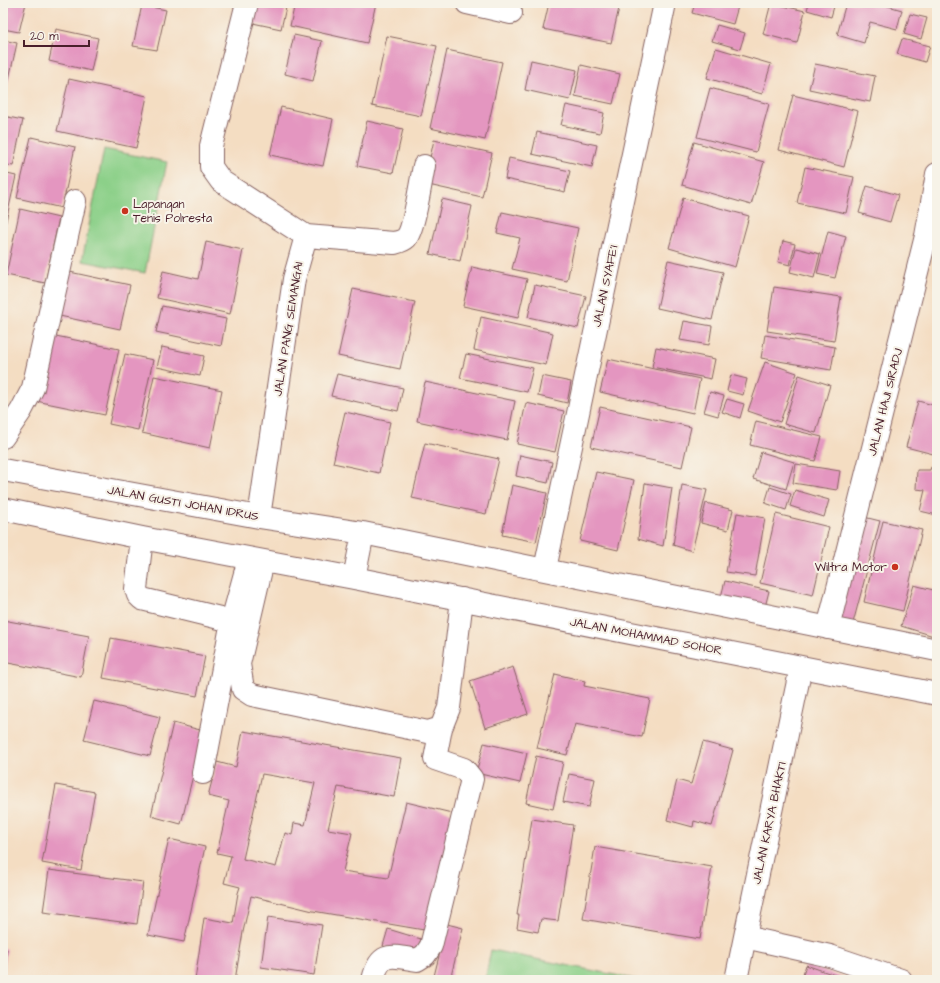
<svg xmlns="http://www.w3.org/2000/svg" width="940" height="983" viewBox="0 0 940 983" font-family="'Architects Daughter',sans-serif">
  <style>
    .green { fill: #8cd089; stroke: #6b785a }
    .building { fill: #e496c0; fill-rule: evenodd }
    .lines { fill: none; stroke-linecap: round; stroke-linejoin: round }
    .minor-casing { stroke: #866260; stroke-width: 24 }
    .minor { stroke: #fff; stroke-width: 22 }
    .poi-dot { fill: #c8321e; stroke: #f7f3e8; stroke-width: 1.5 }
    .labels { text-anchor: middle; stroke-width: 4; stroke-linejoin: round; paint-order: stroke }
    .poi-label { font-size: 12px; fill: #4a1f2b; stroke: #f7f3e8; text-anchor: start }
    .street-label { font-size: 12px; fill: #4a1f2b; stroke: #f7f3e8 }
  </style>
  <rect width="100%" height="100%" fill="#f7f3e8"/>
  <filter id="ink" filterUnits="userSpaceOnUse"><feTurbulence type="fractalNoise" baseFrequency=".025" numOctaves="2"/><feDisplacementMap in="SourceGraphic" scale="8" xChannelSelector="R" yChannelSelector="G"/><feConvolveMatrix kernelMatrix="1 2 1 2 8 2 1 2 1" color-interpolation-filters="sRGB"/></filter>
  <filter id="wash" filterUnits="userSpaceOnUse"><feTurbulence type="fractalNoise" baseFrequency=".012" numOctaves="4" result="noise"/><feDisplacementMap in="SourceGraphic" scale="16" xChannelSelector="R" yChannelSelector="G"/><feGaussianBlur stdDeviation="0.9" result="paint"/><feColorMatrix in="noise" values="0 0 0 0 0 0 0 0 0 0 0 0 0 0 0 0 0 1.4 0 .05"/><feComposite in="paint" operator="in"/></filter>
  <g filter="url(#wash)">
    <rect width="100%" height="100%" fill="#f4ddc2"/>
    <path class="green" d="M 104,149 L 167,162 L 145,273 L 82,261 Z
      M 491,950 L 640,980 L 485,980 Z"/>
    <g id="blocks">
      <path class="building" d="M 3,3 L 26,3 L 19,32 L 3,29 Z
        M 252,3 L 287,3 L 281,29 L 248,22 Z
        M 295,3 L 376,3 L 367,43 L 290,26 Z
        M 549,3 L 595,3 L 619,8 L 611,43 L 543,29 Z
        M 695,3 L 739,3 L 733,24 L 692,13 Z
        M 771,3 L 805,11 L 797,43 L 763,34 Z
        M 809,3 L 835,3 L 831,17 L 807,10 Z
        M 846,3 L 878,3 L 902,10 L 897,29 L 870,22 L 864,43 L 837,35 Z
        M 142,5 L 166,10 L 157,50 L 133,46 Z
        M 910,14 L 927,18 L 921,39 L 904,34 Z
        M 717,25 L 745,33 L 740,49 L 712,41 Z
        M 56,29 L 98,38 L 91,71 L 49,61 Z
        M 294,35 L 322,41 L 313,81 L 285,74 Z
        M 387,36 L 437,46 L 421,116 L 372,106 Z
        M 902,39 L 930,46 L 925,62 L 897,54 Z
        M 3,40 L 17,43 L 7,88 L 3,87 Z
        M 716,48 L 771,64 L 762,94 L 707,78 Z
        M 447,50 L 502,62 L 485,140 L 430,128 Z
        M 531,60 L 577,70 L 570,100 L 525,90 Z
        M 815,64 L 875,76 L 870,102 L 809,89 Z
        M 581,65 L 620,74 L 613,104 L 575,96 Z
        M 69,79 L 147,96 L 136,148 L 57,131 Z
        M 710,88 L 769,104 L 756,152 L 697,137 Z
        M 793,95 L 858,111 L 844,167 L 779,150 Z
        M 566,105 L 604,113 L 600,133 L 561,125 Z
        M 281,107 L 333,119 L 323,166 L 270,155 Z
        M 3,116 L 23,120 L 13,166 L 3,164 Z
        M 367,121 L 403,129 L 393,173 L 357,166 Z
        M 537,132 L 597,145 L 592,167 L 532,154 Z
        M 31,137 L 75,147 L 62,208 L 17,198 Z
        M 434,140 L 492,153 L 482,197 L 424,184 Z
        M 694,142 L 764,162 L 751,205 L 682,185 Z
        M 509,158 L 570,171 L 565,192 L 505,179 Z
        M 805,167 L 854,177 L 846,213 L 797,203 Z
        M 3,173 L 16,176 L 4,230 L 3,230 Z
        M 867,186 L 898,195 L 890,222 L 859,213 Z
        M 683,198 L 749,216 L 735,267 L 669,248 Z
        M 442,199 L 472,206 L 460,261 L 430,254 Z
        M 20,209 L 59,218 L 45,283 L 6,275 Z
        M 502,212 L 578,228 L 567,281 L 512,269 L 520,238 L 497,233 Z
        M 828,231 L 846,236 L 835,278 L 817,274 Z
        M 783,241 L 795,244 L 790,265 L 778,262 Z
        M 206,242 L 243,250 L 230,314 L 157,298 L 163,271 L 198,279 Z
        M 796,248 L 820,254 L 814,278 L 790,272 Z
        M 668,260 L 723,272 L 712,320 L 657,308 Z
        M 472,267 L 527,279 L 518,318 L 463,306 Z
        M 65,271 L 130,285 L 120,329 L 55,315 Z
        M 535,285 L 586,296 L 578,328 L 528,317 Z
        M 774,287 L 841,297 L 834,341 L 767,331 Z
        M 353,289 L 415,302 L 400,369 L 338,356 Z
        M 162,306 L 226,319 L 221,346 L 156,332 Z
        M 481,317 L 553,333 L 546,365 L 474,350 Z
        M 684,321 L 712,326 L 709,345 L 680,340 Z
        M 51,335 L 119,349 L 105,415 L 36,401 Z
        M 765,335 L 835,347 L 831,370 L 761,358 Z
        M 162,347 L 204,356 L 200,376 L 157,367 Z
        M 656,347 L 715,359 L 711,379 L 652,367 Z
        M 125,354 L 153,360 L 138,430 L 109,424 Z
        M 466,354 L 533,368 L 527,392 L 460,378 Z
        M 608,359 L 700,379 L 693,413 L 600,392 Z
        M 765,362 L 797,373 L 780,422 L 748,411 Z
        M 337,374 L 403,388 L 398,411 L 331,396 Z
        M 731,375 L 747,379 L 743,395 L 727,391 Z
        M 799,375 L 830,385 L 816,433 L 784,424 Z
        M 154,376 L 222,390 L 210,448 L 142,433 Z
        M 542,376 L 571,382 L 567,403 L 538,396 Z
        M 425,382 L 515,401 L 507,440 L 417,421 Z
        M 710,392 L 724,396 L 718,416 L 704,412 Z
        M 727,399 L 744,404 L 740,418 L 722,412 Z
        M 918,401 L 937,406 L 937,455 L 906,447 Z
        M 526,403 L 564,411 L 555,452 L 517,444 Z
        M 600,407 L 691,427 L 682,467 L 591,447 Z
        M 345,412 L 390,422 L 379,473 L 333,463 Z
        M 756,421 L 822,437 L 815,461 L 750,445 Z
        M 425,443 L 499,459 L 486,514 L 412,498 Z
        M 761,452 L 794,462 L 786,489 L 753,479 Z
        M 520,455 L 552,462 L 548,483 L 516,476 Z
        M 796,464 L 840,471 L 837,490 L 793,483 Z
        M 931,467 L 937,468 L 937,515 L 920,511 L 925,490 L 916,489 L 917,470 L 930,470 Z
        M 596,472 L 634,480 L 618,550 L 580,541 Z
        M 645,483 L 672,488 L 663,546 L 638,539 Z
        M 512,485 L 547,493 L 536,542 L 502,535 Z
        M 682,485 L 707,490 L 692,551 L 673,545 Z
        M 770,487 L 791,494 L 786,510 L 765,503 Z
        M 795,490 L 829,500 L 824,517 L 790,506 Z
        M 706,503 L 733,510 L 728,530 L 701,523 Z
        M 737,513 L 765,518 L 755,576 L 726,572 Z
        M 776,514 L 829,527 L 813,595 L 760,583 Z
        M 860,516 L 880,521 L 853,623 L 833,618 Z
        M 883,521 L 922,530 L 903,611 L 864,602 Z
        M 725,581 L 769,591 L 765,607 L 721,597 Z
        M 914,585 L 937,591 L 937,637 L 901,626 Z
        M 3,620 L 89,636 L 81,677 L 3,662 Z
        M 111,638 L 205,656 L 197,696 L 103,678 Z
        M 513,667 L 528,714 L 485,728 L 470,681 Z
        M 555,674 L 585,681 L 584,686 L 650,699 L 642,737 L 575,724 L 567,755 L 537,748 Z
        M 94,701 L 160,717 L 150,756 L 84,740 Z
        M 173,723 L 204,731 L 181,824 L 151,816 Z
        M 243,731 L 401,758 L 394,797 L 338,787 L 328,829 L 352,833 L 343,871 L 388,878 L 406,802 L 456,814 L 430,931 L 313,911 L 251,896 L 243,932 L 235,980 L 195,980 L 204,918 L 233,923 L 238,893 L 240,887 L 224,883 L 231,856 L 217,853 L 229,801 L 208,796 L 217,762 L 236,767 ZM 262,774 L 315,783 L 305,825 L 294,823 L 292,835 L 285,833 L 276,867 L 243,859 Z
        M 703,742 L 733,750 L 712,826 L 694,821 L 693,827 L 667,820 L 677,780 L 691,784 Z
        M 484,743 L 527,753 L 520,783 L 476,773 Z
        M 536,756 L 563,762 L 553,809 L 526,803 Z
        M 569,774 L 595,779 L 589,807 L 563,802 Z
        M 56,785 L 95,792 L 81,870 L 42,863 Z
        M 532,819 L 573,825 L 558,921 L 541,919 L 538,932 L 517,928 L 519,915 L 517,915 Z
        M 169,839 L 205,847 L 184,942 L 148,935 Z
        M 595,847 L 712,867 L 700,939 L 583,919 Z
        M 49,870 L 143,882 L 137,924 L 43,912 Z
        M 268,917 L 322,925 L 314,975 L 261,967 Z
        M 447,924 L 463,928 L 450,980 L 433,980 Z
        M 388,929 L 421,939 L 415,956 L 383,946 Z
        M 3,949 L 7,949 L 4,969 L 3,969 Z
        M 806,965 L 849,980 L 801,980 Z"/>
    </g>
  </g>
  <g filter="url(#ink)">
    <use href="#blocks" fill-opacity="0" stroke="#866260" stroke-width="1"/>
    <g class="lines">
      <g class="minor-casing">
        <path id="minor" d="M 247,3 L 211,146 L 211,167 L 221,181 L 306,236 L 294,279 L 259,517
          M 467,3 L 511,13
          M 306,236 L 394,243 C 398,242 403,241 406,238 C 414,230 421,180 424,166
          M 3,437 L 21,411 L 33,388 L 75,201
          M 3,470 L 259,517 L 363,533 L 937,650
          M 3,509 L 142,538 L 354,578 L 937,694
          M 142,538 L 136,589 L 138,595 L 142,599 L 232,621
          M 263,561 L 239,664 L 243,689 L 252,695 L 428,732 L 441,728 L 449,708 L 462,599
          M 545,569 L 665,3
          M 354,578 L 363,533
          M 828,628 L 926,236 L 937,174
          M 203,773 L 232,621 L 249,559
          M 745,937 L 830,956 L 901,980
          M 373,980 C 380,950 392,956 417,960 L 425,955 L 431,946 L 472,779 L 464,769 L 435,759 L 441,728
          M 736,980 L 801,667"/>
      </g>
      <use href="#minor" class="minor"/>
    </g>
  </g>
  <g class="poi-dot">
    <circle cx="125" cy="211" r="4"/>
    <circle cx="895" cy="567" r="4"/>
  </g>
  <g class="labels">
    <g class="poi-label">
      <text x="133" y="208">Lapangan<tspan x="133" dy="14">Tenis Polresta</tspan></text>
      <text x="887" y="571" text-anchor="end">Wiltra Motor</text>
    </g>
    <g class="street-label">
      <text transform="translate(605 286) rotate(-78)" y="4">JALAN SYAFE'I</text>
      <text transform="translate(288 329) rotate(-81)" y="4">JALAN PANG SEMANGAI</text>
      <text transform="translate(885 402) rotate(-76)" y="4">JALAN HAJI SIRADJ</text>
      <text transform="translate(183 503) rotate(10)" y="4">JALAN GUSTI JOHAN IDRUS</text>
      <text transform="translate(646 636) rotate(11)" y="4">JALAN MOHAMMAD SOHOR</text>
      <text transform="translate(769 823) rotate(-78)" y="4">JALAN KARYA BHAKTI</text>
    </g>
  </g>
  <rect width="940" height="983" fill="none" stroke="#f7f3e8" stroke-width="16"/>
  <path d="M24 40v6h65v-6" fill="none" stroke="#4a1f2b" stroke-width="2"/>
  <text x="30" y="40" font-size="12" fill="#4a1f2b" stroke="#f7f3e8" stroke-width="3" paint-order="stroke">20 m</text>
</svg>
